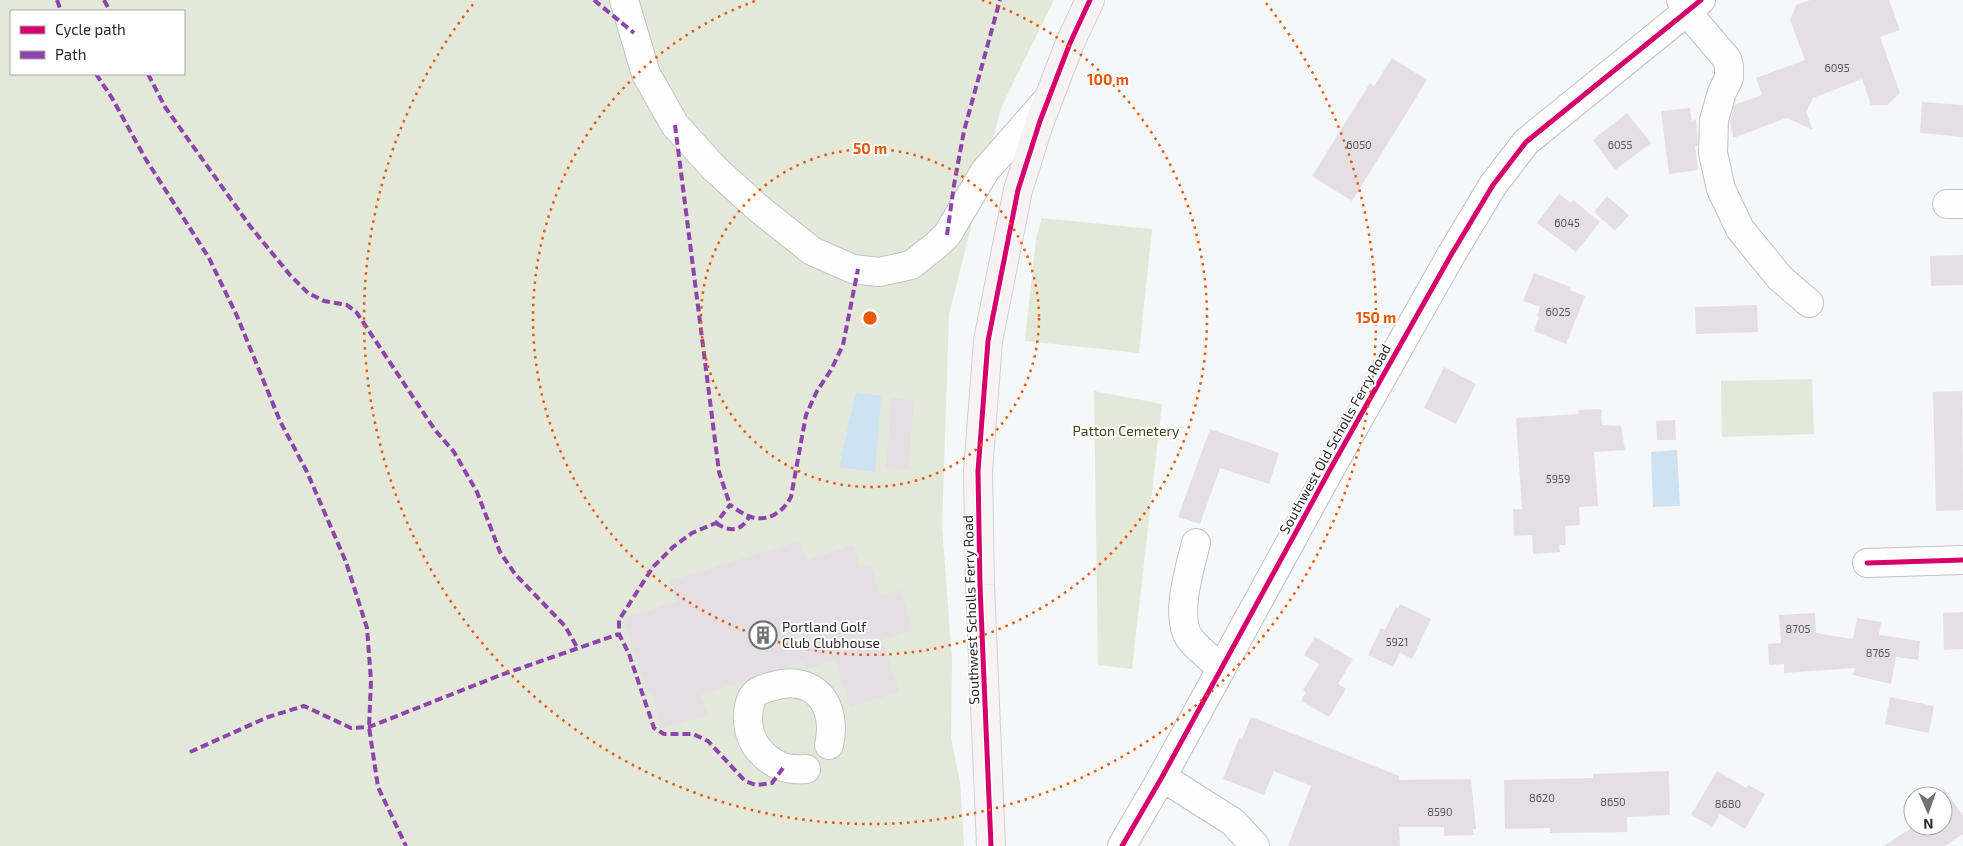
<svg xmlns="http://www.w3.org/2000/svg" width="1963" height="846" viewBox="0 0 1963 846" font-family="'Exo 2',sans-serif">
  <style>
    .green { fill: #e3e8d9; fill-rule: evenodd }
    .water { fill: #cde3f3 }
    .building { fill: #e5dfe4 }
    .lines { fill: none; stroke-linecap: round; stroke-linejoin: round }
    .minor-casing { stroke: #c2c3c4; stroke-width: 30 }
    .major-casing { stroke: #d1d1d2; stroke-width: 30 }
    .minor { stroke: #fefefe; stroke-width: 28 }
    .major { stroke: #f7f3f4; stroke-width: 28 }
    .quiet { stroke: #8e44ad; stroke-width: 4; stroke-dasharray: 8 4; stroke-linecap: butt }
    .cycleway-casing { stroke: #fff; stroke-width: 8 }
    .cycleway { stroke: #d6006c; stroke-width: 5 }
    .ring { fill: none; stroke: #e8590c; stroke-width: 2.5; stroke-dasharray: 2.5 5 }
    .labels { text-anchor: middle; stroke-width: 4; stroke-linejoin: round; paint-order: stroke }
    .number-label { font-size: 11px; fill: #59575a }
    .park-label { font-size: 14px; fill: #3e4814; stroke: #fff }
    .street-label { font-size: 14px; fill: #2a2a2c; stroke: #fff }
    .poi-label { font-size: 14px; fill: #2a2a2c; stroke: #fff; text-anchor: start }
    .centre { fill: #e8590c; stroke: #fff; stroke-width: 2.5 }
    .ring-label { font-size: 15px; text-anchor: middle; font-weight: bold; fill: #e8590c; stroke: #fff; stroke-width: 4; stroke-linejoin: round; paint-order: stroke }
  </style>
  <rect width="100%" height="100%" fill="#f6f7f9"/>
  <path class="green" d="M 0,0 L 1054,0 L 1001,108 L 949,315 L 942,525 L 952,661 L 951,738 L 960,782 L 964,846 L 0,846 ZM 11,11 L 184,11 L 184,74 L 11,74 Z
    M 1042,218 L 1152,229 L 1139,353 L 1025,341 L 1036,238 Z
    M 1812,379 L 1814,434 L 1722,437 L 1721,381 Z
    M 1094,391 L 1162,404 L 1132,669 L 1098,665 Z"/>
  <path class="water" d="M 856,392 L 881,396 L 875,472 L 839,467 Z
    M 1677,450 L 1680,506 L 1653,507 L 1651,452 Z"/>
  <path class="building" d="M 1810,0 L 1889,0 L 1900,30 L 1880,37 L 1900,93 L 1887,105 L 1871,105 L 1862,79 L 1813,98 L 1806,112 L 1813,130 L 1787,118 L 1733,138 L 1730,122 L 1734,105 L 1762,95 L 1756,78 L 1805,60 L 1790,20 L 1796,5 Z
    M 1392,58 L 1427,80 L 1352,201 L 1312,176 L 1370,83 L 1374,86 Z
    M 1922,102 L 1963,105 L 1963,137 L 1920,133 Z
    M 1690,108 L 1692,121 L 1696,119 L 1698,146 L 1695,146 L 1698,170 L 1669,174 L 1661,111 Z
    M 1627,113 L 1651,143 L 1615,170 L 1593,140 Z
    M 1559,194 L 1571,203 L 1573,200 L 1600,222 L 1576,252 L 1537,223 Z
    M 1607,196 L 1629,215 L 1615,231 L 1594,212 Z
    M 1963,255 L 1963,285 L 1931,286 L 1930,256 Z
    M 1534,273 L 1571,287 L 1570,290 L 1585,296 L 1566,344 L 1534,331 L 1539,317 L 1537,316 L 1540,307 L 1523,301 Z
    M 1757,305 L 1758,332 L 1696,334 L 1695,307 Z
    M 1444,367 L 1476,384 L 1456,424 L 1424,408 Z
    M 1962,391 L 1963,510 L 1936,511 L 1933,392 Z
    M 892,398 L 914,401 L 908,470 L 886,468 Z
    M 1601,409 L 1602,425 L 1621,426 L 1625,450 L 1594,452 L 1598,506 L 1579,507 L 1580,525 L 1565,526 L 1566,545 L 1559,545 L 1560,552 L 1533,554 L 1532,535 L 1514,536 L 1513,509 L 1522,509 L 1516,418 L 1579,414 L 1578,410 Z
    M 1675,420 L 1676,440 L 1657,440 L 1656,421 Z
    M 1210,429 L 1279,453 L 1269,484 L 1220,468 L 1200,524 L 1178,517 Z
    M 800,541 L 806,560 L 853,545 L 861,569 L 871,566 L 880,596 L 900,590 L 913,630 L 882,640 L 899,692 L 850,707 L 835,660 L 806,669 L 804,662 L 760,674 L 747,680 L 701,695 L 708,715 L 662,729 L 651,693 L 648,694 L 623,618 L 677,601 L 670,581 Z
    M 1400,604 L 1431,619 L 1412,659 L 1400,653 L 1393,667 L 1368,655 L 1381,628 L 1385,630 L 1396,607 L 1398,608 Z
    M 1963,612 L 1963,649 L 1944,650 L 1943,613 Z
    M 1815,613 L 1816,633 L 1853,639 L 1857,618 L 1881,622 L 1879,635 L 1920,641 L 1918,660 L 1896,657 L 1891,684 L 1853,675 L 1855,668 L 1784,673 L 1784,664 L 1769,665 L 1768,644 L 1781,643 L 1779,615 Z
    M 1315,637 L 1353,659 L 1338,684 L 1346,689 L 1329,717 L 1301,701 L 1306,692 L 1303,690 L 1319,664 L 1304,655 Z
    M 1890,697 L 1934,706 L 1929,733 L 1885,724 Z
    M 1251,717 L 1399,776 L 1399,780 L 1471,779 L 1476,829 L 1473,829 L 1474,835 L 1444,836 L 1444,827 L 1399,827 L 1400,846 L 1288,846 L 1311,786 L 1274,771 L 1264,795 L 1223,779 L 1239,738 L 1242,739 Z
    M 1669,771 L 1670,815 L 1627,817 L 1627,832 L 1550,833 L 1550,828 L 1505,829 L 1504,780 L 1593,778 L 1593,774 Z
    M 1717,771 L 1746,788 L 1748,785 L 1765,794 L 1745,829 L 1720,814 L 1712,827 L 1691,815 Z
    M 1943,787 L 1963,816 L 1963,834 L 1945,846 L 1884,846 L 1914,826 L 1943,826 Z"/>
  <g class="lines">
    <g class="minor-casing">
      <path id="minor" d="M 624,0 L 646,74 L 675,125 L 715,169 L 758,208 L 812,251 L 853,269 L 879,272 L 911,265 L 934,247 L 947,235 L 985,171 L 1048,99
        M 1681,0 L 1686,11 L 1727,59 L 1729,67 L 1729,78 L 1722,92 L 1714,120 L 1713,153 L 1721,189 L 1740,229 L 1780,278 L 1809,303
        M 1947,204 L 1963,204
        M 1196,543 C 1190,568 1174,617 1190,639 C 1199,650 1211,659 1221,668
        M 1867,563 L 1963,560
        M 806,769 C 785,771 773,765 759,750 C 752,742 749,732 748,722 C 748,713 748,704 753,696 C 757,690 766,688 773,686 C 815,674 838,705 829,745
        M 1162,777 L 1233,822 L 1255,846
        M 1122,846 L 1162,777 L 1332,466 L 1451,255 L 1493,185 L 1526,142 L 1701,0"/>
    </g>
    <g class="major-casing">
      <path id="major" d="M 991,846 L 980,585 L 978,471 L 988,341 L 1018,190 L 1040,121 L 1070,43 L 1090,0"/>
    </g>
    <use href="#minor" class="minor"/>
    <use href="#major" class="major"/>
    <path class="quiet" d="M 57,0 L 61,11
      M 104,0 L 110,11
      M 594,0 L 634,33
      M 96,74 L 112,98 L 145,158 L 209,258 L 237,316 L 280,421 L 307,472 L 346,562 L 367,628 L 371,681 L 369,727 L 378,787 L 406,846
      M 148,74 L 165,107 L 250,226 L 290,275 L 308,293 L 324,301 L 347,305 L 357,313 L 435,430 L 454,452 L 477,492 L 500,552 L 515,574 L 565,626 L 578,649
      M 675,125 L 719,472 L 730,505
      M 947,235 L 954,185 L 964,131 L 1000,0
      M 716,523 C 729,532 741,532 749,517
      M 190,752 L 268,717 L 304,706 L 351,728 L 369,727 L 498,676 L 619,634
      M 783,768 L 772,783 L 756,785 L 745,781 L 708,741 L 693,734 L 664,734 L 654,728 L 629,654 L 619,634 L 619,620 L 653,567 L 673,547 L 692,533 L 716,523 L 730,505 C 736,509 744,515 751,517 C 769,522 783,512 791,497 L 806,415 L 817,391 L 831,370 L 843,345 L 858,269"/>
    <g class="cycleway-casing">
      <path id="cycleway" d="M 1867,563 L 1963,560
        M 991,846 L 980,585 L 978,471 L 988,341 L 1018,190 L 1040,121 L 1070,43 L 1090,0
        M 1122,846 L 1162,777 L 1332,466 L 1451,255 L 1493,185 L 1526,142 L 1701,0"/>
    </g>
    <use href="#cycleway" class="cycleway"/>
  </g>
  <g class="ring">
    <circle cx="870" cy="318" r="169"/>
    <path d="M982 0A337 337 0 1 1 758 0"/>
    <path d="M1266 3A506 506 0 1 1 474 3"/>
  </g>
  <defs>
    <g id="building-ring" transform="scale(1.4375)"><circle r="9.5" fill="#fff" stroke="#717274" stroke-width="1.5"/><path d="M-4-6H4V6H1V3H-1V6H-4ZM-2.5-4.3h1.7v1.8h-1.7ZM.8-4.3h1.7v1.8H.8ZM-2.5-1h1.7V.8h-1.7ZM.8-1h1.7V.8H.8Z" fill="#717274"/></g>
  </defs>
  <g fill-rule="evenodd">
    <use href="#building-ring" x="763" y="635"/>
  </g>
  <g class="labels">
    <g class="number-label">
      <text x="1837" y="72">6095</text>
      <text x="1359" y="149">6050</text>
      <text x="1620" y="149">6055</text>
      <text x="1567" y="227">6045</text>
      <text x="1558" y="316">6025</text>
      <text x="1558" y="483">5959</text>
      <text x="1798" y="633">8705</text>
      <text x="1397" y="646">5921</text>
      <text x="1878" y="657">8765</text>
      <text x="1542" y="802">8620</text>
      <text x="1613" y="806">8650</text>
      <text x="1728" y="808">8680</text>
      <text x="1440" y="816">8590</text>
    </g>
    <g class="park-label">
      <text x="1126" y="436">Patton Cemetery</text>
    </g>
    <g class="street-label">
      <text transform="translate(1335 439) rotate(-61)" y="5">Southwest Old Scholls Ferry Road</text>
      <text transform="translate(971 610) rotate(-92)" y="5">Southwest Scholls Ferry Road</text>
    </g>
    <g class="poi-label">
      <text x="782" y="632">Portland Golf<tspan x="782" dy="16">Club Clubhouse</tspan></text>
    </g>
  </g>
  <circle cx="870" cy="318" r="8" class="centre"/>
  <g class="ring-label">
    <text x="1108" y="85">100 m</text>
    <text x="870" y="154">50 m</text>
    <text x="1376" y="323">150 m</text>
  </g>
  <rect x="10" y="10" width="175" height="65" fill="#ffffff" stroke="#aaaaab"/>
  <rect x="20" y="26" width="25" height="8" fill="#d6006c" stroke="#aaaaab"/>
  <text x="55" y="35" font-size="15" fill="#2a2a2c">Cycle path</text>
  <rect x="20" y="51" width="25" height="8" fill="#8e44ad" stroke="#aaaaab"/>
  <text x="55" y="60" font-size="15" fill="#2a2a2c">Path</text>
  <g transform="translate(1928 811) rotate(178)"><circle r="24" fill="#ffffff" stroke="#aaaaab"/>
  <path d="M0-4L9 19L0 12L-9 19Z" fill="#717274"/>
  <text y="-8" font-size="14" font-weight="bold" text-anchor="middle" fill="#2a2a2c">N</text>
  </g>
</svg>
